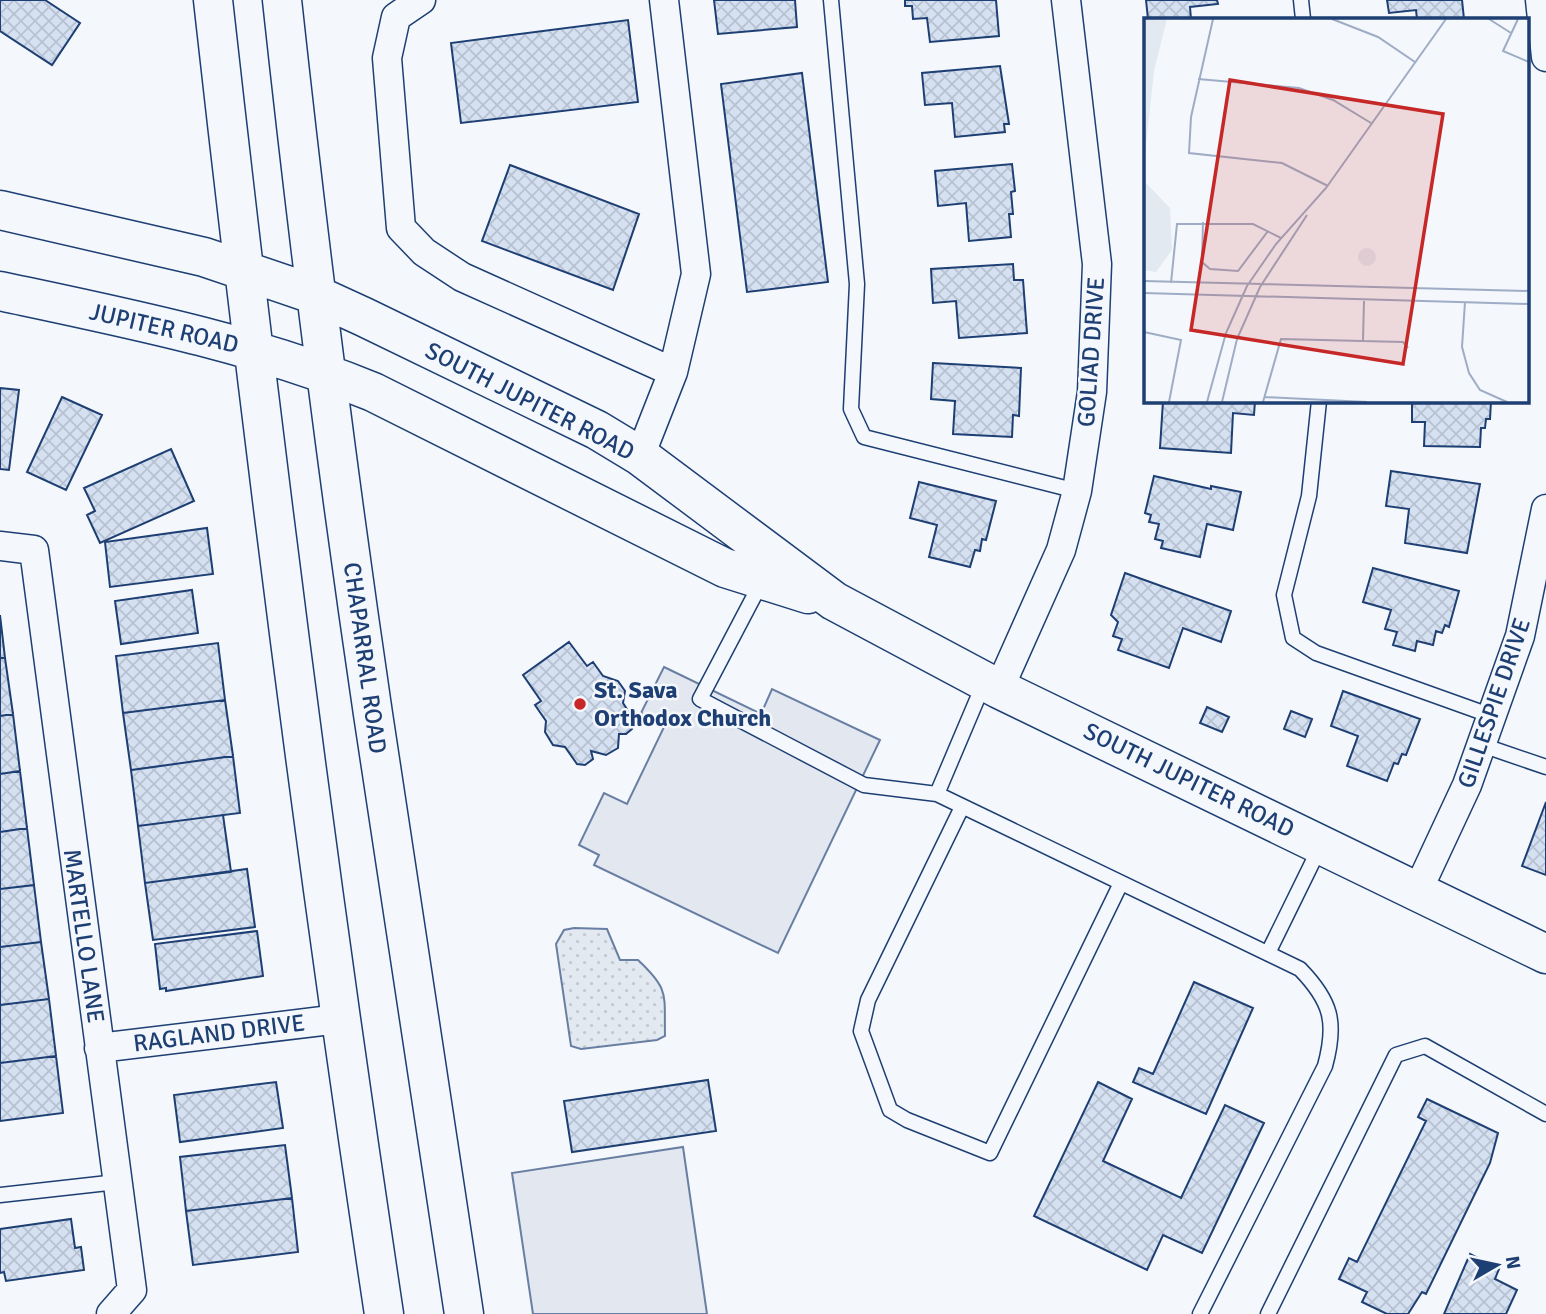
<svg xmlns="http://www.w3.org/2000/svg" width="1546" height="1314" viewBox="0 0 1546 1314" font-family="Signika,sans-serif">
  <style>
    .park { fill: url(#park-dots); stroke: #687fa3; stroke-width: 2 }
    .parking { fill: #e3e8f0; stroke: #687fa3; stroke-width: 2 }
    .building { fill: url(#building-cross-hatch); stroke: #1d3f73; stroke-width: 2 }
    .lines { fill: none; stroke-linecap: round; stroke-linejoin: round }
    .lane-casing { stroke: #1d3f73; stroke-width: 17 }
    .street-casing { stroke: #1d3f73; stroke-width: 31 }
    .secondary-casing { stroke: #1d3f73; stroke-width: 41 }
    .lane { stroke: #f4f7fb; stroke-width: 14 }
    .street { stroke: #f4f7fb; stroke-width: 28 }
    .secondary { stroke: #f4f7fb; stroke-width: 38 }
    .poi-dot { fill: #c62828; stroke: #f4f7fb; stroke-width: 2.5 }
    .labels { text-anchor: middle; stroke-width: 5; stroke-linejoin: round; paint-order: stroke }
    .street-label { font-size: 24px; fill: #1d3f73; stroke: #f4f7fb }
    .poi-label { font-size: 24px; font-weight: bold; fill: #1d3f73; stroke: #f4f7fb; text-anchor: start }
    .inset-road { fill: none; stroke: #9eadc5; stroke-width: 2 }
    .view { fill: #c62828; fill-opacity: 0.15; stroke: #c62828; stroke-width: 3.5 }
    .inset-edge { fill: none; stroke: #1d3f73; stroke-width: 3.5 }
  </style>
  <defs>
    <pattern id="park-dots" width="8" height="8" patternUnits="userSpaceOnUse" patternTransform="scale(1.75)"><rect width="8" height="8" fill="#e3e9f0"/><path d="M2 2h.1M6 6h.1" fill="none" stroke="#c2c9d1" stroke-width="1.8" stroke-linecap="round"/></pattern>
    <pattern id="building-cross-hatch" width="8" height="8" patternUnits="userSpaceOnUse" patternTransform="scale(1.75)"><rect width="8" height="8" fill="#d5e0f0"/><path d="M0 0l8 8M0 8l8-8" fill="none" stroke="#b6c1d1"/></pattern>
  </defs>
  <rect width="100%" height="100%" fill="#f4f7fb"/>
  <path class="park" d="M 574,928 L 607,929 L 620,960 L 638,960 C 670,990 664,994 665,1036 L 657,1040 L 581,1049 L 571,1046 L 556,944 L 564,930 Z"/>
  <path class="parking" d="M 664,667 L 761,714 L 772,689 L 880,740 L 778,953 L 594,865 L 599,855 L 579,845 L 604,793 L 627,804 L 665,725 L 641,713 Z
    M 683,1147 L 707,1314 L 533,1314 L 512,1173 Z"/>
  <path class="building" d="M 0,0 L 45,0 L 80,23 L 52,65 L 0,31 Z
    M 714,0 L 795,0 L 797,27 L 718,34 Z
    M 905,0 L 996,0 L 999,36 L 930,42 L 927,18 L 913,19 L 912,6 L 905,6 Z
    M 1146,0 L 1217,0 L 1218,4 L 1190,7 L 1191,19 L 1148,19 Z
    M 1387,0 L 1462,0 L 1464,19 L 1417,19 L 1416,10 L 1389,13 Z
    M 628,20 L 638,102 L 461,123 L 451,43 Z
    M 1000,66 L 1009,124 L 1004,124 L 1005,132 L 955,137 L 952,103 L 925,105 L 922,73 Z
    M 802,73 L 828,282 L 747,292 L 721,84 Z
    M 1012,164 L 1015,191 L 1011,192 L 1013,214 L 1009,214 L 1011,237 L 969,241 L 966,203 L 938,206 L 935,171 Z
    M 510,165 L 639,214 L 613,290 L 482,241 Z
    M 1013,264 L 1014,280 L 1023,280 L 1027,333 L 959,338 L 956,301 L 933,303 L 931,269 Z
    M 933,363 L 1021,368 L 1019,416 L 1013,415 L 1012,437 L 953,434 L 955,401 L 931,399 Z
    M 0,388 L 19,390 L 9,470 L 0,469 Z
    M 62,397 L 102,415 L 66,490 L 27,472 Z
    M 1163,401 L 1255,401 L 1254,415 L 1233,413 L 1231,453 L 1160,448 Z
    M 1412,401 L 1491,401 L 1490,419 L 1486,419 L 1485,428 L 1481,428 L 1480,447 L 1424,446 L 1425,422 L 1412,422 Z
    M 171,449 L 194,501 L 100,543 L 87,515 L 95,511 L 84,488 Z
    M 1391,471 L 1480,484 L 1467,553 L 1405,543 L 1409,509 L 1386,506 Z
    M 1154,476 L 1211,489 L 1211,486 L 1241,492 L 1233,530 L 1207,524 L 1200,557 L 1161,548 L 1163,541 L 1155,539 L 1159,524 L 1149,522 L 1151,515 L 1145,513 Z
    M 919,482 L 996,501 L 986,540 L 982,539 L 980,551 L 975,550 L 970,567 L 929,557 L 937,525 L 910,518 Z
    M 207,528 L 213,574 L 110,587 L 105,542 Z
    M 1373,568 L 1459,591 L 1449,627 L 1445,625 L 1442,633 L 1436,631 L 1433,645 L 1417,641 L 1415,651 L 1393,645 L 1397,632 L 1385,629 L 1391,610 L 1363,602 Z
    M 1125,573 L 1231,611 L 1221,642 L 1183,628 L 1169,668 L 1118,650 L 1122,639 L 1113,636 L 1118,622 L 1111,615 Z
    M 192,590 L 198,633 L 121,644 L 115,601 Z
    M 0,615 L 5,658 L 0,658 Z
    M 569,642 L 587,666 L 593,662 L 603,676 L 618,681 L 625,691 L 623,703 L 634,720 L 632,729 L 626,734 L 619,734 L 618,748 L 606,755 L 591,751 L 593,759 L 585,765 L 577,764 L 565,747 L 553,745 L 545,732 L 546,721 L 535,705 L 541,701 L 523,675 Z
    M 218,643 L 225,700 L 123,713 L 116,656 Z
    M 0,658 L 5,658 L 13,714 L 0,716 Z
    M 1343,691 L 1420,719 L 1406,755 L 1402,754 L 1398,764 L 1394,763 L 1387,781 L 1347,766 L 1358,736 L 1331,726 Z
    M 225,700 L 233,756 L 131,770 L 123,713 Z
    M 1207,707 L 1229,717 L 1222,732 L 1200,723 Z
    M 1291,711 L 1312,719 L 1305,737 L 1284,729 Z
    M 13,714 L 20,771 L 0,774 L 0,716 Z
    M 233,756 L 240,813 L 138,826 L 131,770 Z
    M 20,771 L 27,828 L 0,832 L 0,774 Z
    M 1546,802 L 1546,875 L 1522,866 Z
    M 223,815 L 231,872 L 145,883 L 138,826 Z
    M 27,828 L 34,885 L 0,889 L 0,832 Z
    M 247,869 L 255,927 L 153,940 L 145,883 Z
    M 34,885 L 41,942 L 0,947 L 0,889 Z
    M 257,931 L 263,976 L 166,991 L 166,988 L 160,989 L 155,944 Z
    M 41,942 L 49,999 L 0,1005 L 0,947 Z
    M 1194,982 L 1253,1008 L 1206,1114 L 1133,1082 L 1139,1068 L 1153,1074 Z
    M 49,999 L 56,1056 L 0,1063 L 0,1005 Z
    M 56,1056 L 63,1113 L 0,1121 L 0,1063 Z
    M 708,1080 L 716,1131 L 572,1152 L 564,1101 Z
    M 276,1082 L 283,1128 L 180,1142 L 174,1095 Z
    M 1098,1082 L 1132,1099 L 1103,1161 L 1181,1198 L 1225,1105 L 1264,1123 L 1202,1253 L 1163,1235 L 1147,1270 L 1034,1216 Z
    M 1427,1099 L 1498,1133 L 1490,1163 L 1426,1294 L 1422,1292 L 1408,1314 L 1387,1314 L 1362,1302 L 1367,1292 L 1339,1279 L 1349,1258 L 1357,1262 L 1426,1121 L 1418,1117 Z
    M 285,1145 L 292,1198 L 186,1211 L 180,1157 Z
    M 292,1198 L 298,1252 L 193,1265 L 186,1211 Z
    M 71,1219 L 75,1248 L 81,1247 L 84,1270 L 6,1281 L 4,1272 L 0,1273 L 0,1229 Z
    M 1470,1254 L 1499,1269 L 1495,1279 L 1517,1290 L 1506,1314 L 1444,1314 Z"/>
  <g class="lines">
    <g class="lane-casing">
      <path id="lane" d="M 831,0 L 857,284 L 851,409 L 864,437 L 1077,491
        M 1301,0 L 1303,19
        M 1319,401 L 1309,496 L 1284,595 L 1293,638 L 1316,653 L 1492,716
        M 762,581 L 700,699 L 864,785 L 937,794
        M 984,683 L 937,794 L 1300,969 C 1331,1001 1337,1022 1325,1066 L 1200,1314
        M 1482,745 L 1546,767
        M 962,807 L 868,1000 L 861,1031 L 890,1110 L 907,1120 L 990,1153 L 1121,883
        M 1268,953 L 1321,845
        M 0,1195 L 117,1182
        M 1268,1314 L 1396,1055 L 1425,1046 L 1546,1114"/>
    </g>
    <g class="street-casing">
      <path id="street" d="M 421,0 L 396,17 L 387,58 L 401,228 L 424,252 L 462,277 L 673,372
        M 1540,0 L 1546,57
        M 640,456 L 673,372 L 696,274 L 664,0
        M 0,546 L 34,550 L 132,1290 L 111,1314
        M 999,689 L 1061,550 L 1077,491 L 1092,392 L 1097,264 L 1066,0
        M 1418,890 L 1467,785 L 1520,636 L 1546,509
        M 99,1048 L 339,1019"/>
    </g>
    <g class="secondary-casing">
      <path id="secondary" d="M 213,0 C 262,439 318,877 384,1314
        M 282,0 C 308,239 338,477 373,714 C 402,914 435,1114 464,1314
        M 0,210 L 204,257 L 316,295 L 364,317 L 597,430 L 640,456 L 834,601 L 999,689 L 1546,954
        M 0,291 C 127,318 253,343 373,392 L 725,568 L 808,594"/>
    </g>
    <use href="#lane" class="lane"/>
    <use href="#street" class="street"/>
    <use href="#secondary" class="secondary"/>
  </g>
  <circle class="poi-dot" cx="580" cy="704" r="7"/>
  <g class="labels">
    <g class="street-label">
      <text transform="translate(164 328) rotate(13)" y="8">JUPITER ROAD</text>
      <text transform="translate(1091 352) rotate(-86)" y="8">GOLIAD DRIVE</text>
      <text transform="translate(530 401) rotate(27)" y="8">SOUTH JUPITER ROAD</text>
      <text transform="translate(365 658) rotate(82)" y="8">CHAPARRAL ROAD</text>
      <text transform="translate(1494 703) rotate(-71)" y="8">GILLESPIE DRIVE</text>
      <text transform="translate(1189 780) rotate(26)" y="8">SOUTH JUPITER ROAD</text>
      <text transform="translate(84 936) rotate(82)" y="8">MARTELLO LANE</text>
      <text transform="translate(219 1033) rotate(-7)" y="8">RAGLAND DRIVE</text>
    </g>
    <g class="poi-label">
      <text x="594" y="698">St. Sava<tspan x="594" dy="28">Orthodox Church</tspan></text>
    </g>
  </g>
  <g transform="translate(1144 18)">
    <rect width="385" height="385" fill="#f4f7fb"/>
    <path d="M 0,1 L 23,1 L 10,53 L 0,146 ZM 0,163 L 26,190 L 28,232 L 12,254 L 0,252 ZM214 239a9 9 0 1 1 18 0a9 9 0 1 1-18 0Z" fill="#e3e9f0"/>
    <path class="inset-road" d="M 69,1 L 47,99 L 45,135 L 138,145 L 184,168M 188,1 L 234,19 L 271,44M 345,1 L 367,15M 374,1 L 359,33 L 385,44M 54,61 L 155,70 L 189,82 L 227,105M 59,204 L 58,244 L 66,251 L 94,253 L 124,213M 0,263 L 385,273M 27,265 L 33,206 L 109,206 L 137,220M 103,268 L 132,226 L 182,170 L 302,1M 116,269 L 163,197M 0,275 L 385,286M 321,284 L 318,329 L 325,355 L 336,372 L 363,384M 0,314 L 37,322 L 25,384M 219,323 L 220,283M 120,379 L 223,384M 63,384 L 82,315 L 103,268M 78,384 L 93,321 L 116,269M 119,384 L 137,321 L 259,324 L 264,330"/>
    <path class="view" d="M 86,62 L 299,96 L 259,346 L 47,312 Z"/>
    <rect width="385" height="385" class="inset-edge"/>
  </g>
  <g transform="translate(1497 1265) rotate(81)" stroke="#f4f7fb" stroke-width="5" paint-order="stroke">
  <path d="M0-5L12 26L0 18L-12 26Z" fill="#1d3f73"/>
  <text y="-10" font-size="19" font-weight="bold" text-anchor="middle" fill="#1d3f73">N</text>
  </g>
</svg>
